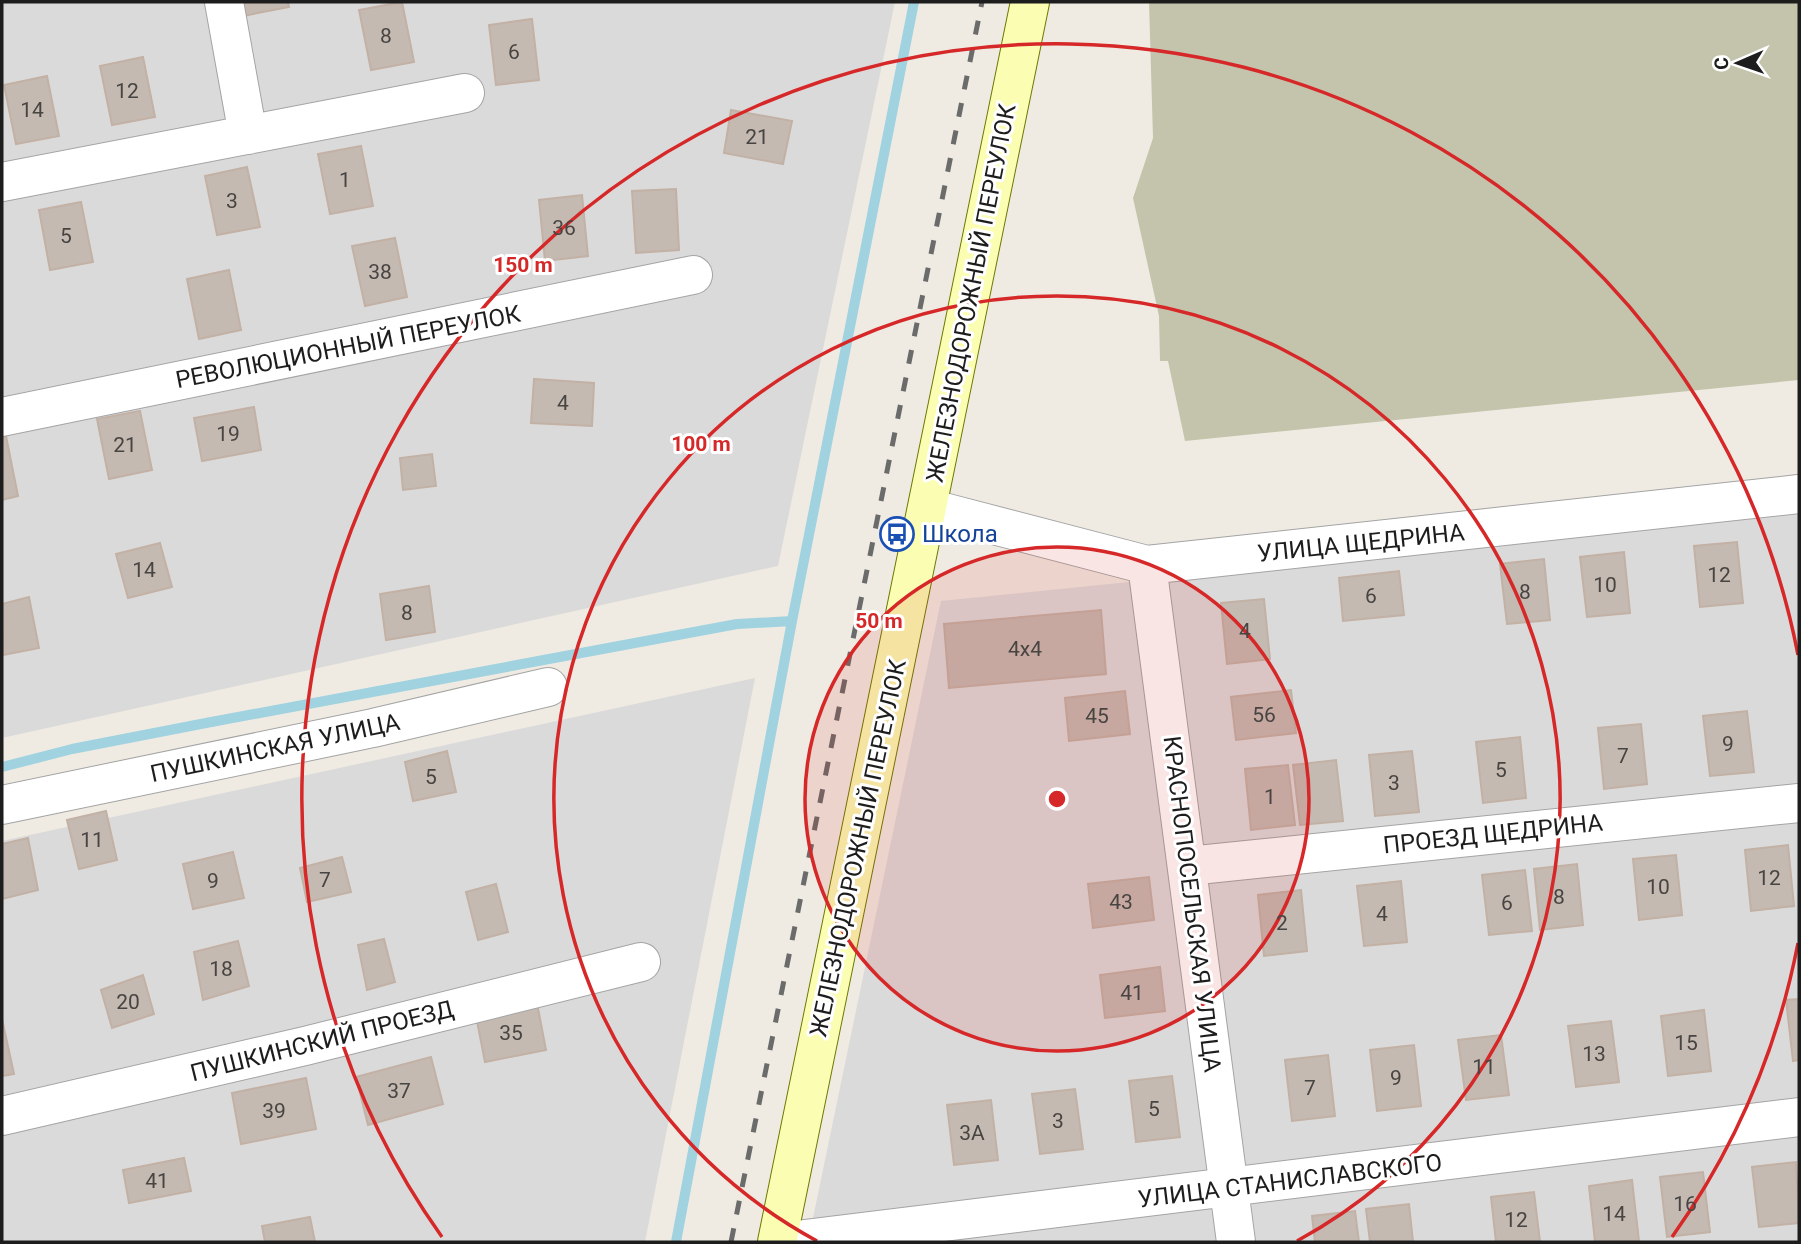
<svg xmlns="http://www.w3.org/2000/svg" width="1801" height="1244" viewBox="0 0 1801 1244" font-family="Roboto,sans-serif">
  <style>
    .residential { fill: #dbdada }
    .construction { fill: #c4c4ad }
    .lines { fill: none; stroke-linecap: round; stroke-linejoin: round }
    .stream { stroke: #a0d2e0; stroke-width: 10 }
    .building { fill: #c4bab2; stroke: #c2b1a4; stroke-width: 2 }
    .street-casing { stroke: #a4a4a4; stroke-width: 40 }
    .secondary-casing { stroke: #6d7900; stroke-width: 40 }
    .street { stroke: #fff; stroke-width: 38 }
    .secondary { stroke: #fafdb2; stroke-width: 38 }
    .rail { stroke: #6b6b6b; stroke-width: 5; stroke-dasharray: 14 14; stroke-linecap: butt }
    .ring { fill: none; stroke: #d62828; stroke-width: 3.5 }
    .labels { text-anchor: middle; stroke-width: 6; stroke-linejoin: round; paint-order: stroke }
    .number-label { font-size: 21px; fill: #474442 }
    .street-label { font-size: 24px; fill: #1d1d1d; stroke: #fff }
    .transit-label { font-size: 24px; fill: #164399; stroke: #fff; text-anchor: start }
    .centre { fill: #d62828; stroke: #fff; stroke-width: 3.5 }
    .ring-label { font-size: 21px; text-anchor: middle; font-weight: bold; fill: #d62828; stroke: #fff; stroke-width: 6; stroke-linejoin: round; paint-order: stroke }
  </style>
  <rect width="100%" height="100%" fill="#efebe2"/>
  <path class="residential" d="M 2,2 L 895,2 L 778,566 L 2,738 Z
    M 1799,514 L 1799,1242 L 808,1242 L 941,601 Z
    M 755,678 L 645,1242 L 2,1242 L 2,841 Z"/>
  <path class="construction" d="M 1149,2 L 1799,2 L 1799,380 L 1185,441 L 1168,361 L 1160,361 L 1159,316 L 1133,198 L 1153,138 Z"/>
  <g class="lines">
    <path class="stream" d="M 2,767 L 72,749 L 206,723 L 737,624 L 792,621
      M 676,1242 L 792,621 L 914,2"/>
  </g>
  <path class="building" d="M 241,2 L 288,2 L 289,7 L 243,16 Z
    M 402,2 L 414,62 L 371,70 L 359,10 Z
    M 532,19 L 539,80 L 496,85 L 489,25 Z
    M 143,57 L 155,117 L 112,125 L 100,66 Z
    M 47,76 L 59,136 L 16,144 L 4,85 Z
    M 731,110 L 792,121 L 783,164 L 724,153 Z
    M 361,146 L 373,206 L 330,214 L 318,154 Z
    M 247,167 L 260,227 L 217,235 L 205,176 Z
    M 676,189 L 679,250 L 636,253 L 632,191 Z
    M 582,195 L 588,256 L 545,261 L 539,200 Z
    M 81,202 L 93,262 L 50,270 L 39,210 Z
    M 395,238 L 407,297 L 365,306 L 352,246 Z
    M 229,270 L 241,330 L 199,339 L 187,279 Z
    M 534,379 L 594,383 L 592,426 L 531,423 Z
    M 254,407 L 261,450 L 202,461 L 194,418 Z
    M 140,411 L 152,470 L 109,479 L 97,419 Z
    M 6,436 L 18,496 L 2,500 L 2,437 Z
    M 432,454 L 436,486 L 403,490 L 400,458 Z
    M 1737,542 L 1743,603 L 1700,607 L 1694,546 Z
    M 160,543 L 172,587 L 128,598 L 116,554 Z
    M 1624,552 L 1630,613 L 1587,617 L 1580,557 Z
    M 1544,559 L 1550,620 L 1507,624 L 1500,564 Z
    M 1399,571 L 1404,615 L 1343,621 L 1339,578 Z
    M 429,586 L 435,632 L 386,640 L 380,594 Z
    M 29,597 L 39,648 L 3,655 L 2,604 Z
    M 1264,599 L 1270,659 L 1227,664 L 1221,603 Z
    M 1101,610 L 1106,674 L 949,688 L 944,624 Z
    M 1291,690 L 1296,733 L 1236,740 L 1231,697 Z
    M 1125,691 L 1130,734 L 1069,741 L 1065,698 Z
    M 1747,711 L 1754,772 L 1710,776 L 1703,716 Z
    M 1641,724 L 1647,784 L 1604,789 L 1598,728 Z
    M 1520,737 L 1526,798 L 1483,803 L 1476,742 Z
    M 447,751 L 456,792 L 413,801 L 405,762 Z
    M 1412,751 L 1419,812 L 1375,816 L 1369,755 Z
    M 1336,760 L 1343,821 L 1300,825 L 1293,765 Z
    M 1288,765 L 1295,825 L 1251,830 L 1245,769 Z
    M 106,811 L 117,860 L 79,869 L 67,820 Z
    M 28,838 L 38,890 L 2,899 L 2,844 Z
    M 1788,845 L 1794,906 L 1751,911 L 1745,850 Z
    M 233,852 L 244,898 L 193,909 L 183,864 Z
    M 1676,855 L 1682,915 L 1639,920 L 1633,859 Z
    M 342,857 L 351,892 L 307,902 L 300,868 Z
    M 1577,864 L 1583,925 L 1540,930 L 1534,869 Z
    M 1525,870 L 1532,931 L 1489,935 L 1482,875 Z
    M 1149,877 L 1154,920 L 1093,928 L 1088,884 Z
    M 1401,881 L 1407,942 L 1364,946 L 1357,886 Z
    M 496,884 L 508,932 L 478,940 L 466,892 Z
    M 1301,890 L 1307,951 L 1264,956 L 1258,895 Z
    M 384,939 L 395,982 L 367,990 L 358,945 Z
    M 238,941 L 249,986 L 203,1000 L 194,952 Z
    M 1160,967 L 1165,1011 L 1105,1018 L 1100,975 Z
    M 143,975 L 154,1014 L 112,1028 L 101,990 Z
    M 1799,999 L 1799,1060 L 1793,1061 L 1786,1000 Z
    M 537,1003 L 546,1050 L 485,1062 L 476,1016 Z
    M 1704,1010 L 1711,1071 L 1668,1076 L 1661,1016 Z
    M 2,1019 L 14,1074 L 2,1076 Z
    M 1611,1021 L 1619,1082 L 1576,1087 L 1568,1026 Z
    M 1501,1035 L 1509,1095 L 1466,1100 L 1458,1040 Z
    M 1414,1045 L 1421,1106 L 1377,1111 L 1370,1050 Z
    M 1328,1055 L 1335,1116 L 1292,1121 L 1285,1060 Z
    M 431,1057 L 443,1104 L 368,1125 L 356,1077 Z
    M 1172,1076 L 1180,1137 L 1136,1142 L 1129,1081 Z
    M 306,1078 L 316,1129 L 241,1144 L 232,1093 Z
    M 1075,1089 L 1083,1149 L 1040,1154 L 1032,1094 Z
    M 991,1100 L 998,1160 L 954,1165 L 947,1105 Z
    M 184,1158 L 191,1191 L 129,1203 L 123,1170 Z
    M 1796,1162 L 1799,1223 L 1759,1227 L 1752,1167 Z
    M 1703,1172 L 1710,1232 L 1667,1237 L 1660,1177 Z
    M 1632,1180 L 1639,1241 L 1595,1242 L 1589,1186 Z
    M 1534,1192 L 1540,1242 L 1496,1242 L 1491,1197 Z
    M 1409,1204 L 1413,1242 L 1370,1242 L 1366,1209 Z
    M 1355,1211 L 1359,1242 L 1315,1242 L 1312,1216 Z
    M 310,1217 L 315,1242 L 265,1242 L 262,1226 Z"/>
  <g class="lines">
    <g class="street-casing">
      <path id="street" d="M 224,2 L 248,135
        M 2,182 L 465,93
        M 2,417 L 693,275
        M 928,508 L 1147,565 L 1799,494
        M 1147,565 L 1236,1242
        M 2,805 L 373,728 L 548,687
        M 1188,866 L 1799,803
        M 2,1116 L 305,1046 L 641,962
        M 780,1242 L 1799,1117"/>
    </g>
    <g class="secondary-casing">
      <path id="secondary" d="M 777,1242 L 1030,2"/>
    </g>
    <use href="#street" class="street"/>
    <use href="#secondary" class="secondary"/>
    <path class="rail" d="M 731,1242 L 982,2"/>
  </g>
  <circle cx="1057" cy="799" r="252" fill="#d62828" fill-opacity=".12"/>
  <g class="ring">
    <circle cx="1057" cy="799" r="252"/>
    <path d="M817 1241A503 503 0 1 1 1297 1241"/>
    <path d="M1798 943A755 755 0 0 1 1672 1237M442 1237A755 755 0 1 1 1798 655"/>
  </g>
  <defs>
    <g id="bus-ring" transform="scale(1.75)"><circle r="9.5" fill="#fff" stroke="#1a4fb4" stroke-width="1.5"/><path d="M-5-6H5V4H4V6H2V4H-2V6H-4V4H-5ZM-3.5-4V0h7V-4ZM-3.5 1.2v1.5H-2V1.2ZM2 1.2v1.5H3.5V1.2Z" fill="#1a4fb4"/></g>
  </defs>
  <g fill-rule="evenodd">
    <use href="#bus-ring" x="897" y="534"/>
  </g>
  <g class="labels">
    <g class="number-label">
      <text x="386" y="43">8</text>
      <text x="514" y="59">6</text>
      <text x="127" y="98">12</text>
      <text x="32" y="117">14</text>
      <text x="757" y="144">21</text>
      <text x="345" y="187">1</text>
      <text x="232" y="208">3</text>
      <text x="564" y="235">36</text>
      <text x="66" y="243">5</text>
      <text x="380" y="279">38</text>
      <text x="563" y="410">4</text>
      <text x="228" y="441">19</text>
      <text x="125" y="452">21</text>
      <text x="144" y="577">14</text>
      <text x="1719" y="582">12</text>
      <text x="1605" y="592">10</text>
      <text x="1525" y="599">8</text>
      <text x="1371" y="603">6</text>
      <text x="407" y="620">8</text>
      <text x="1245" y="638">4</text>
      <text x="1025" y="656">4x4</text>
      <text x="1264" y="722">56</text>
      <text x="1097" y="723">45</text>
      <text x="1728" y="751">9</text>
      <text x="1623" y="763">7</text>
      <text x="1501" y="777">5</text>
      <text x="431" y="784">5</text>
      <text x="1394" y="790">3</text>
      <text x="1270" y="804">1</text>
      <text x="92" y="847">11</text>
      <text x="1769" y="885">12</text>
      <text x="325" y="887">7</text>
      <text x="213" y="888">9</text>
      <text x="1658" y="894">10</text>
      <text x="1559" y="904">8</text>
      <text x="1121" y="909">43</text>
      <text x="1507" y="910">6</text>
      <text x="1382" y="921">4</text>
      <text x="1282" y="930">2</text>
      <text x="221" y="976">18</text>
      <text x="1132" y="1000">41</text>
      <text x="128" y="1009">20</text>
      <text x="511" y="1040">35</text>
      <text x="1686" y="1050">15</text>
      <text x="1594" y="1061">13</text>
      <text x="1484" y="1074">11</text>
      <text x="1396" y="1085">9</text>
      <text x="1310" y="1095">7</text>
      <text x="399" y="1098">37</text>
      <text x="1154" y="1116">5</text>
      <text x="274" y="1118">39</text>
      <text x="1058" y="1128">3</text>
      <text x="972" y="1140">3А</text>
      <text x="157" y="1188">41</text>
      <text x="1685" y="1211">16</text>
      <text x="1614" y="1221">14</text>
      <text x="1516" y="1227">12</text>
    </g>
    <g class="street-label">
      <text transform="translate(971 293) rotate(-79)" y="8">ЖЕЛЕЗНОДОРОЖНЫЙ ПЕРЕУЛОК</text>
      <text transform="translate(348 347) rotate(-11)" y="8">РЕВОЛЮЦИОННЫЙ ПЕРЕУЛОК</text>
      <text transform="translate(1361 543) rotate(-6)" y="8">УЛИЦА ЩЕДРИНА</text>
      <text transform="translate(275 748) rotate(-12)" y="8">ПУШКИНСКАЯ УЛИЦА</text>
      <text transform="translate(1493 834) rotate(-6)" y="8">ПРОЕЗД ЩЕДРИНА</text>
      <text transform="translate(858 848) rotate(-78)" y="8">ЖЕЛЕЗНОДОРОЖНЫЙ ПЕРЕУЛОК</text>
      <text transform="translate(1192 904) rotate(83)" y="8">КРАСНОПОСЕЛЬСКАЯ УЛИЦА</text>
      <text transform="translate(322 1041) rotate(-14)" y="8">ПУШКИНСКИЙ ПРОЕЗД</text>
      <text transform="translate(1290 1181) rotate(-7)" y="8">УЛИЦА СТАНИСЛАВСКОГО</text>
    </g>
    <g class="transit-label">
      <text x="922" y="542">Школа</text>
    </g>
  </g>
  <circle cx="1057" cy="799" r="10" class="centre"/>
  <g class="ring-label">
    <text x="523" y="272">150 m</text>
    <text x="701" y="451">100 m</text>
    <text x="879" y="628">50 m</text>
  </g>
  <rect width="1801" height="1244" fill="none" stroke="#1d1d1d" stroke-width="7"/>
  <g transform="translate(1738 63) rotate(268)" stroke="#ffffff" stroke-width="5" paint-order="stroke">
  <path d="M0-5L12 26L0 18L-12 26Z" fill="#1d1d1d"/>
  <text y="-10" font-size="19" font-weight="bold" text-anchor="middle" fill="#1d1d1d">С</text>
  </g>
</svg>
